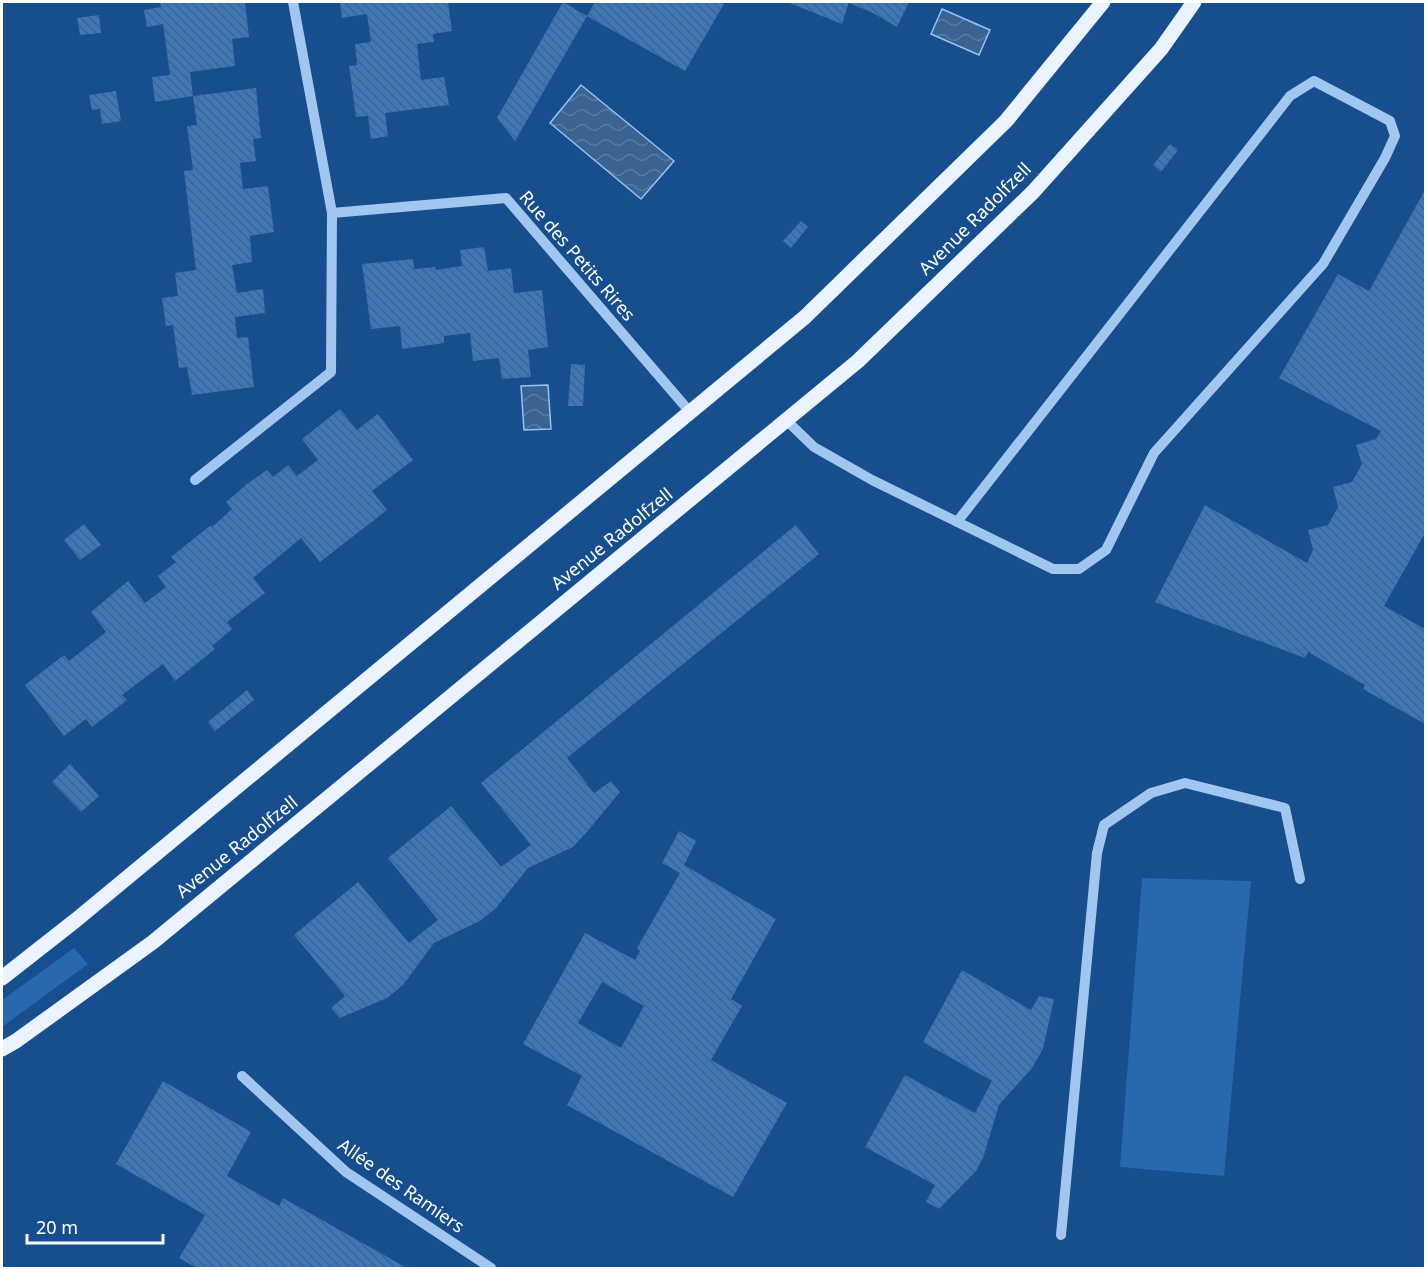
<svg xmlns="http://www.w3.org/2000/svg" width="1427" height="1270" viewBox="0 0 1427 1270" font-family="'Noto Sans',sans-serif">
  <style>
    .grass { fill: #2868ad }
    .water { fill: url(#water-waves); stroke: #94c2f2; stroke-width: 1.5 }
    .building { fill: url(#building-back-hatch); fill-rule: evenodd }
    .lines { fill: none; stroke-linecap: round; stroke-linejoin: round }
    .minor { stroke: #a1c7f0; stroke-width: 10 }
    .major { stroke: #eaf3ff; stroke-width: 15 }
    .labels { text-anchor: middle; stroke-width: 6; stroke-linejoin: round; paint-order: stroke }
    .street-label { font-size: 18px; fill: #fff; stroke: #164e8e }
  </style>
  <defs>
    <pattern id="water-waves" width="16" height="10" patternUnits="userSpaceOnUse" patternTransform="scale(1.5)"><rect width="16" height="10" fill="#3b6392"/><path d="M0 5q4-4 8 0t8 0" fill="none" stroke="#587aa2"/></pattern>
    <pattern id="building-back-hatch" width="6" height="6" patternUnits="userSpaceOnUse" patternTransform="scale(1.5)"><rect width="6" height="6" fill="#3e77b7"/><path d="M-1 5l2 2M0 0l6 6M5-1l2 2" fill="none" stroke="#456282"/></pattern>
  </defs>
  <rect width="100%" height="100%" fill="#164e8e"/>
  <path class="grass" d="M 1142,878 L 1251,881 L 1224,1176 L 1120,1167 Z
    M 74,948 L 88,964 L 2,1027 L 2,1000 Z"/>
  <path class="water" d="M 942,9 L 990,30 L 979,55 L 931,34 Z
    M 581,85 L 674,161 L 641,199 L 550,123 Z
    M 548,385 L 551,429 L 524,430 L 521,386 Z"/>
  <path class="building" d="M 160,2 L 245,2 L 249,37 L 232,39 L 235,66 L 190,72 L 193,96 L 155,102 L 152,77 L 170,75 L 163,24 L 147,27 L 144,10 L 161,7 Z
    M 340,2 L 448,2 L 452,31 L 433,34 L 434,42 L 417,44 L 421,80 L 444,77 L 449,105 L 385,113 L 388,136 L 371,139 L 368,116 L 356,117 L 349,66 L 357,65 L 355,44 L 371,42 L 367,14 L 342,18 Z
    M 563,2 L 587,16 L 515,141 L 497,118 Z
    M 595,2 L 719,2 L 724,4 L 685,71 L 587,16 Z
    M 787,2 L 849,2 L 842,24 Z
    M 847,2 L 909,2 L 897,27 L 873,13 Z
    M 99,15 L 101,33 L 80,35 L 77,18 Z
    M 256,88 L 261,138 L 253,139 L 256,161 L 240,163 L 243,189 L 268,186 L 274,232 L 250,236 L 252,262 L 232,265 L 237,293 L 263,289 L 265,313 L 235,317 L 237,338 L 248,337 L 254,387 L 192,395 L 187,367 L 179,368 L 173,325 L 166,326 L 162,298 L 178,296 L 175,273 L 196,270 L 184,171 L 193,170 L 187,126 L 197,125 L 193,96 Z
    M 116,91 L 121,121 L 102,124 L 100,109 L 92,110 L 89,95 Z
    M 1170,144 L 1178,150 L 1161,172 L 1153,165 Z
    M 1425,190 L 1425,533 L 1384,606 L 1425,629 L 1425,724 L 1363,689 L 1365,685 L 1308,652 L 1305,658 L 1155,602 L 1205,505 L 1307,563 L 1313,550 L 1308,530 L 1328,525 L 1338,507 L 1333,487 L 1352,482 L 1362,464 L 1356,445 L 1376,439 L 1381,431 L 1279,378 L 1338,274 L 1369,291 Z
    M 801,221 L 808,227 L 791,248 L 783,241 Z
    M 484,247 L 488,271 L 511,268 L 514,293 L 542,290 L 548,347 L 528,350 L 531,377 L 502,379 L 499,358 L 473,361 L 470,333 L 444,336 L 444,343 L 402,349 L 400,326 L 371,329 L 362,264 L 413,259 L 414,269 L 435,267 L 436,270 L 462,266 L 460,250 Z
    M 571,364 L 585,365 L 583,406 L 568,406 Z
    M 340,409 L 357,430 L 378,414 L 413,460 L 372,491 L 387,510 L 320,562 L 301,538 L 253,578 L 265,593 L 227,622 L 232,629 L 212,646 L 215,649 L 175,681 L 163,664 L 122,695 L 127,700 L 92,727 L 86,719 L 64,736 L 25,685 L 64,655 L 69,661 L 106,632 L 91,612 L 128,581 L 145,603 L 166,587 L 158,576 L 176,562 L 171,557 L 211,525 L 212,527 L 232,509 L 226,502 L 247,484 L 267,470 L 273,477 L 288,465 L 297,476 L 318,460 L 302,439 Z
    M 84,524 L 101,545 L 80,560 L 64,540 Z
    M 796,525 L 819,554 L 567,758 L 594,793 L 611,781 L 620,792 L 586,833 L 573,847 L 528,868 L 496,908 L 480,921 L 434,943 L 403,985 L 387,998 L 340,1018 L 331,1008 L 345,996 L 294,935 L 358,882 L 409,943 L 438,920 L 388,858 L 451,806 L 501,867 L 531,845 L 481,783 Z
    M 247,690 L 254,700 L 215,731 L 208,722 Z
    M 70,764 L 99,796 L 81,812 L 52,782 Z
    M 679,831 L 696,841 L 684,865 L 776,919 L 731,999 L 742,1006 L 711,1060 L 787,1103 L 733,1197 L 567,1105 L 582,1076 L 523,1044 L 585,933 L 635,960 L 640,951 L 637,948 L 680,873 L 662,863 ZM 602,982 L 644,1006 L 621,1048 L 578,1023 Z
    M 962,970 L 1031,1010 L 1039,996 L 1054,999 L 1043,1049 L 1032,1068 L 999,1105 L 983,1158 L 976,1171 L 939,1209 L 926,1202 L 935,1185 L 865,1147 L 905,1075 L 975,1113 L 992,1081 L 923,1042 Z
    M 163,1081 L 251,1132 L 227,1176 L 279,1206 L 283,1198 L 407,1268 L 197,1268 L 179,1258 L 205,1215 L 116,1164 Z"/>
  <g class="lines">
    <path class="minor" d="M 293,2 L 332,213 L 506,198 L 690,412
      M 786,420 L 814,447 L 872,480 L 1053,569 L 1079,569 L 1106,550 L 1154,453 L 1323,264 L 1385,158 L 1395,136 L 1390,121 L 1314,81 L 1290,96 L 957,522
      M 195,480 L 331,372 L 332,213
      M 242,1076 L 346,1172 L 491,1268
      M 1061,1235 L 1097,853 L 1104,825 L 1151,793 L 1185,783 L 1285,808 L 1300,879"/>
    <path class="major" d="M 2,978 L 76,920 L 805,317 L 1006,121 L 1103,2
      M 2,1049 L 16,1041 L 153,942 L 858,361 L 1033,192 L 1161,49 L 1194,2"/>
  </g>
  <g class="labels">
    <g class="street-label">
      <text transform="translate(975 219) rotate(-45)" y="6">Avenue Radolfzell</text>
      <text transform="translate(577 256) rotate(49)" y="6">Rue des Petits Rires</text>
      <text transform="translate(612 539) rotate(-39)" y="6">Avenue Radolfzell</text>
      <text transform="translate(237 847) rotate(-39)" y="6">Avenue Radolfzell</text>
      <text transform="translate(401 1186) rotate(35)" y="6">Allée des Ramiers</text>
    </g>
  </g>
  <rect width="1427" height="1270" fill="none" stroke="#ffffff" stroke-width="6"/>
  <path d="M27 1234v9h136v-9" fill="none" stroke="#ffffff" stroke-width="3"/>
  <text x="36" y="1234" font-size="18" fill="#ffffff" stroke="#164e8e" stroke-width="4.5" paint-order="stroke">20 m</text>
</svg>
